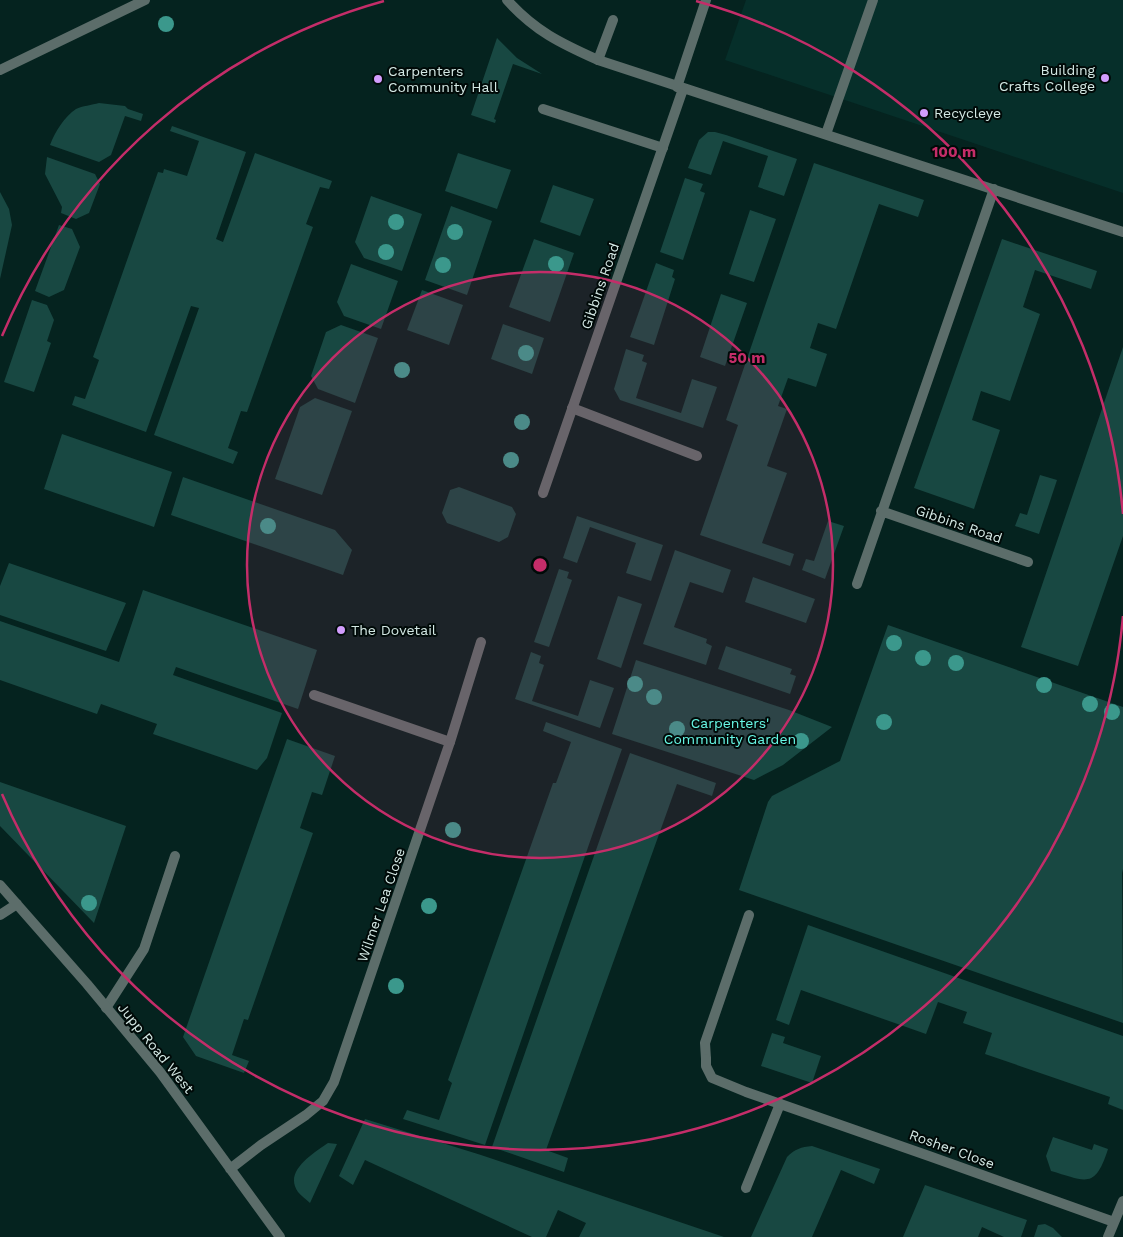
<svg xmlns="http://www.w3.org/2000/svg" width="1123" height="1237" viewBox="0 0 1123 1237" font-family="'Work Sans',sans-serif">
  <style>
    .built { fill: #062f2a }
    .green { fill: #184842 }
    .lines { fill: none; stroke-linecap: round; stroke-linejoin: round }
    .service { stroke: #5c6d6a; stroke-width: 10 }
    .minor { stroke: #5c6d6a; stroke-width: 10 }
    .tree { fill: #3b988c }
    .ring { fill: none; stroke: #c42d69; stroke-width: 2.5 }
    .poi-dot { fill: #d29dfd; stroke: #000a08; stroke-width: 2 }
    .labels { text-anchor: middle; stroke-width: 4; stroke-linejoin: round; paint-order: stroke }
    .poi-label { font-size: 14px; fill: #d4e9e5; stroke: #000a08; text-anchor: start }
    .street-label { font-size: 14px; fill: #d4e9e5; stroke: #000a08 }
    .park-label { font-size: 14px; fill: #67f7e5; stroke: #000a08 }
    .centre { fill: #c42d69; stroke: #000a08; stroke-width: 2.5 }
    .ring-label { font-size: 15px; text-anchor: middle; font-weight: bold; fill: #c42d69; stroke: #000a08; stroke-width: 4; stroke-linejoin: round; paint-order: stroke }
  </style>
  <rect width="100%" height="100%" fill="#05231f"/>
  <path class="built" d="M 746,0 L 1123,0 L 1123,193 L 725,60 Z"/>
  <path class="green" d="M 497,38 L 517,58 L 542,74 L 513,64 L 494,119 L 496,120 L 495,123 L 471,115 Z
    M 99,103 L 125,106 L 128,109 L 143,114 L 141,121 L 125,116 L 111,155 L 99,162 L 50,145 C 55,132 64,117 76,109 C 82,106 92,105 99,103 Z
    M 172,126 L 246,152 L 216,239 L 223,242 L 255,153 L 332,181 L 329,189 L 320,187 L 306,224 L 313,227 L 247,412 L 241,411 L 228,448 L 238,452 L 233,464 L 154,435 L 199,308 L 191,306 L 146,432 L 72,405 L 75,396 L 85,399 L 99,360 L 93,357 L 158,172 L 163,173 L 164,169 L 187,176 L 199,141 L 170,131 Z
    M 708,132 L 715,132 L 726,135 L 797,159 L 784,196 L 758,187 L 768,156 L 723,141 L 711,175 L 688,168 L 699,140 Z
    M 458,153 L 511,170 L 497,209 L 445,191 Z
    M 47,157 L 95,174 L 100,184 L 89,213 L 76,219 L 61,213 L 62,207 L 45,174 Z
    M 814,163 L 924,200 L 918,217 L 879,204 L 836,329 L 818,323 L 810,348 L 827,354 L 816,387 L 788,378 L 778,406 L 787,409 L 767,466 L 787,473 L 762,543 L 794,554 L 790,566 L 700,535 L 738,425 L 726,420 Z
    M 685,178 L 703,184 L 700,191 L 705,193 L 683,260 L 660,252 Z
    M 553,185 L 594,199 L 580,236 L 540,222 Z
    M 0,192 L 9,209 L 12,225 L 0,279 Z
    M 371,196 L 422,214 L 402,271 L 364,258 L 355,242 Z
    M 451,206 L 492,221 L 467,295 L 425,280 Z
    M 750,210 L 776,219 L 754,282 L 729,274 Z
    M 59,225 L 72,229 L 80,247 L 64,290 L 49,297 L 35,291 Z
    M 534,239 L 574,253 L 550,322 L 509,307 Z
    M 1002,239 L 1097,271 L 1091,289 L 1035,270 L 1023,307 L 1040,314 L 1010,401 L 981,391 L 972,420 L 1000,430 L 974,509 L 914,488 Z
    M 656,263 L 674,270 L 672,277 L 675,279 L 654,345 L 630,337 Z
    M 351,264 L 398,281 L 381,329 L 344,316 L 337,302 Z
    M 422,290 L 463,305 L 449,345 L 407,330 Z
    M 721,294 L 747,303 L 725,366 L 700,357 Z
    M 32,300 L 47,305 L 54,320 L 47,341 L 51,343 L 34,392 L 4,382 Z
    M 503,324 L 544,338 L 532,374 L 491,359 Z
    M 341,325 L 378,338 L 355,403 L 318,389 L 311,376 L 326,332 Z
    M 1123,347 L 1123,536 L 1078,666 L 1021,647 Z
    M 626,349 L 644,355 L 642,361 L 647,363 L 636,398 L 681,413 L 692,379 L 717,387 L 703,428 L 620,400 L 614,389 Z
    M 315,398 L 352,411 L 322,495 L 275,479 L 300,407 Z
    M 62,434 L 172,472 L 154,527 L 44,489 Z
    M 1040,475 L 1057,480 L 1039,534 L 1015,526 L 1020,513 L 1027,515 Z
    M 183,477 L 335,530 L 352,550 L 343,575 L 171,515 Z
    M 459,487 L 512,507 L 516,514 L 508,537 L 499,542 L 447,523 L 442,513 L 450,490 Z
    M 577,516 L 663,545 L 651,581 L 626,573 L 636,543 L 590,527 L 577,563 L 563,558 Z
    M 828,521 L 844,526 L 825,579 L 802,570 L 806,559 L 814,561 Z
    M 675,550 L 731,570 L 723,593 L 690,582 L 674,627 L 707,639 L 706,643 L 712,646 L 706,665 L 643,644 Z
    M 9,563 L 126,603 L 106,651 L 0,615 L 0,586 Z
    M 559,569 L 569,572 L 567,578 L 572,580 L 549,647 L 534,642 Z
    M 753,577 L 815,599 L 806,623 L 745,602 Z
    M 143,590 L 317,650 L 298,709 L 176,667 L 173,675 L 282,713 L 267,758 L 257,770 L 153,734 L 157,724 L 101,704 L 97,714 L 0,680 L 0,621 L 119,662 Z
    M 618,596 L 642,604 L 621,668 L 597,659 Z
    M 888,625 L 1123,707 L 1123,869 L 1122,873 L 1123,1023 L 739,890 L 768,802 L 772,796 L 840,761 Z
    M 726,646 L 792,669 L 790,674 L 796,676 L 790,694 L 718,669 Z
    M 531,652 L 541,656 L 539,663 L 544,665 L 532,701 L 578,716 L 590,680 L 614,688 L 600,728 L 515,699 Z
    M 636,660 L 789,710 L 832,727 L 783,765 L 754,780 L 612,734 Z
    M 546,722 L 622,749 L 485,1145 L 403,1119 L 407,1110 L 439,1120 L 452,1083 L 448,1080 L 553,783 L 556,783 L 571,742 L 543,731 Z
    M 287,739 L 335,756 L 322,795 L 312,792 L 300,828 L 313,833 L 248,1020 L 244,1019 L 232,1055 L 249,1061 L 244,1073 L 196,1056 L 183,1037 Z
    M 630,753 L 716,783 L 712,796 L 677,784 L 546,1150 L 568,1158 L 564,1172 L 492,1147 Z
    M 0,782 L 126,826 L 94,923 L 0,826 Z
    M 808,925 L 1123,1036 L 1123,1110 L 1108,1104 L 1110,1097 L 985,1054 L 992,1033 L 963,1023 L 967,1012 L 938,1002 L 926,1034 L 801,990 L 789,1025 L 776,1020 Z
    M 772,1033 L 785,1037 L 783,1043 L 821,1056 L 812,1083 L 761,1066 Z
    M 365,1119 L 481,1155 L 724,1237 L 579,1237 L 586,1223 L 558,1210 L 546,1237 L 532,1237 L 365,1160 L 353,1185 L 339,1176 Z
    M 1053,1137 L 1092,1150 L 1094,1144 L 1108,1149 C 1095,1190 1086,1181 1051,1171 L 1046,1156 Z
    M 328,1143 L 337,1144 L 310,1203 C 306,1199 301,1196 298,1192 C 283,1171 314,1153 328,1143 Z
    M 812,1146 L 880,1169 L 874,1184 L 841,1170 L 812,1237 L 751,1237 L 787,1157 C 795,1149 801,1147 812,1146 Z
    M 925,1185 L 1027,1220 L 1021,1237 L 1004,1237 L 982,1227 L 978,1237 L 903,1237 Z
    M 1045,1224 L 1053,1228 L 1062,1237 L 1034,1237 L 1038,1225 Z"/>
  <g class="lines">
    <path class="service" d="M 598,60 L 613,20
      M 543,109 L 663,148
      M 826,134 L 873,0
      M 572,408 L 697,456
      M 450,742 L 481,642
      M 106,1008 L 144,949 L 175,856
      M 706,1059 L 705,1043 L 749,915
      M 746,1188 L 780,1104"/>
    <path class="minor" d="M 507,0 C 535,31 560,43 598,60 L 1123,232
      M 0,70 L 145,0
      M 677,87 L 706,0
      M 543,493 L 683,89
      M 881,511 L 1028,562
      M 857,584 L 994,189
      M 0,885 L 87,984 L 160,1072 L 280,1237
      M 0,915 L 17,904
      M 706,1059 L 706,1066 L 712,1078 L 746,1092 L 929,1156 L 1114,1222
      M 230,1169 L 261,1145 L 306,1115 L 323,1101 L 334,1082 L 450,742 L 314,695
      M 1108,1237 L 1123,1201"/>
  </g>
  <g class="tree">
    <circle cx="166" cy="24" r="8"/>
    <circle cx="396" cy="222" r="8"/>
    <circle cx="455" cy="232" r="8"/>
    <circle cx="386" cy="252" r="8"/>
    <circle cx="556" cy="264" r="8"/>
    <circle cx="443" cy="265" r="8"/>
    <circle cx="526" cy="353" r="8"/>
    <circle cx="402" cy="370" r="8"/>
    <circle cx="522" cy="422" r="8"/>
    <circle cx="511" cy="460" r="8"/>
    <circle cx="268" cy="526" r="8"/>
    <circle cx="894" cy="643" r="8"/>
    <circle cx="923" cy="658" r="8"/>
    <circle cx="956" cy="663" r="8"/>
    <circle cx="635" cy="684" r="8"/>
    <circle cx="1044" cy="685" r="8"/>
    <circle cx="654" cy="697" r="8"/>
    <circle cx="1090" cy="704" r="8"/>
    <circle cx="1112" cy="712" r="8"/>
    <circle cx="884" cy="722" r="8"/>
    <circle cx="677" cy="729" r="8"/>
    <circle cx="801" cy="741" r="8"/>
    <circle cx="453" cy="830" r="8"/>
    <circle cx="89" cy="903" r="8"/>
    <circle cx="429" cy="906" r="8"/>
    <circle cx="396" cy="986" r="8"/>
  </g>
  <circle cx="540" cy="565" r="293" fill="#c42d69" fill-opacity=".12"/>
  <g class="ring">
    <circle cx="540" cy="565" r="293"/>
    <path d="M1123 616A585 585 0 0 1 2 794M2 336A585 585 0 0 1 384 1M696 1A585 585 0 0 1 1123 514"/>
  </g>
  <g class="poi-dot">
    <circle cx="1105" cy="78" r="5"/>
    <circle cx="378" cy="79" r="5"/>
    <circle cx="924" cy="113" r="5"/>
    <circle cx="341" cy="630" r="5"/>
  </g>
  <g class="labels">
    <g class="poi-label">
      <text x="1095" y="75" text-anchor="end">Building<tspan x="1095" dy="16">Crafts College</tspan></text>
      <text x="388" y="76">Carpenters<tspan x="388" dy="16">Community Hall</tspan></text>
      <text x="934" y="118">Recycleye</text>
      <text x="351" y="635">The Dovetail</text>
    </g>
    <g class="street-label">
      <text transform="translate(600 286) rotate(-71)" y="5">Gibbins Road</text>
      <text transform="translate(959 524) rotate(19)" y="5">Gibbins Road</text>
      <text transform="translate(381 905) rotate(-71)" y="5">Wilmer Lea Close</text>
      <text transform="translate(156 1048) rotate(51)" y="5">Jupp Road West</text>
      <text transform="translate(952 1149) rotate(20)" y="5">Rosher Close</text>
    </g>
    <g class="park-label">
      <text x="730" y="728">Carpenters'<tspan x="730" dy="16">Community Garden</tspan></text>
    </g>
  </g>
  <circle cx="540" cy="565" r="8" class="centre"/>
  <g class="ring-label">
    <text x="954" y="157">100 m</text>
    <text x="747" y="363">50 m</text>
  </g>
</svg>
